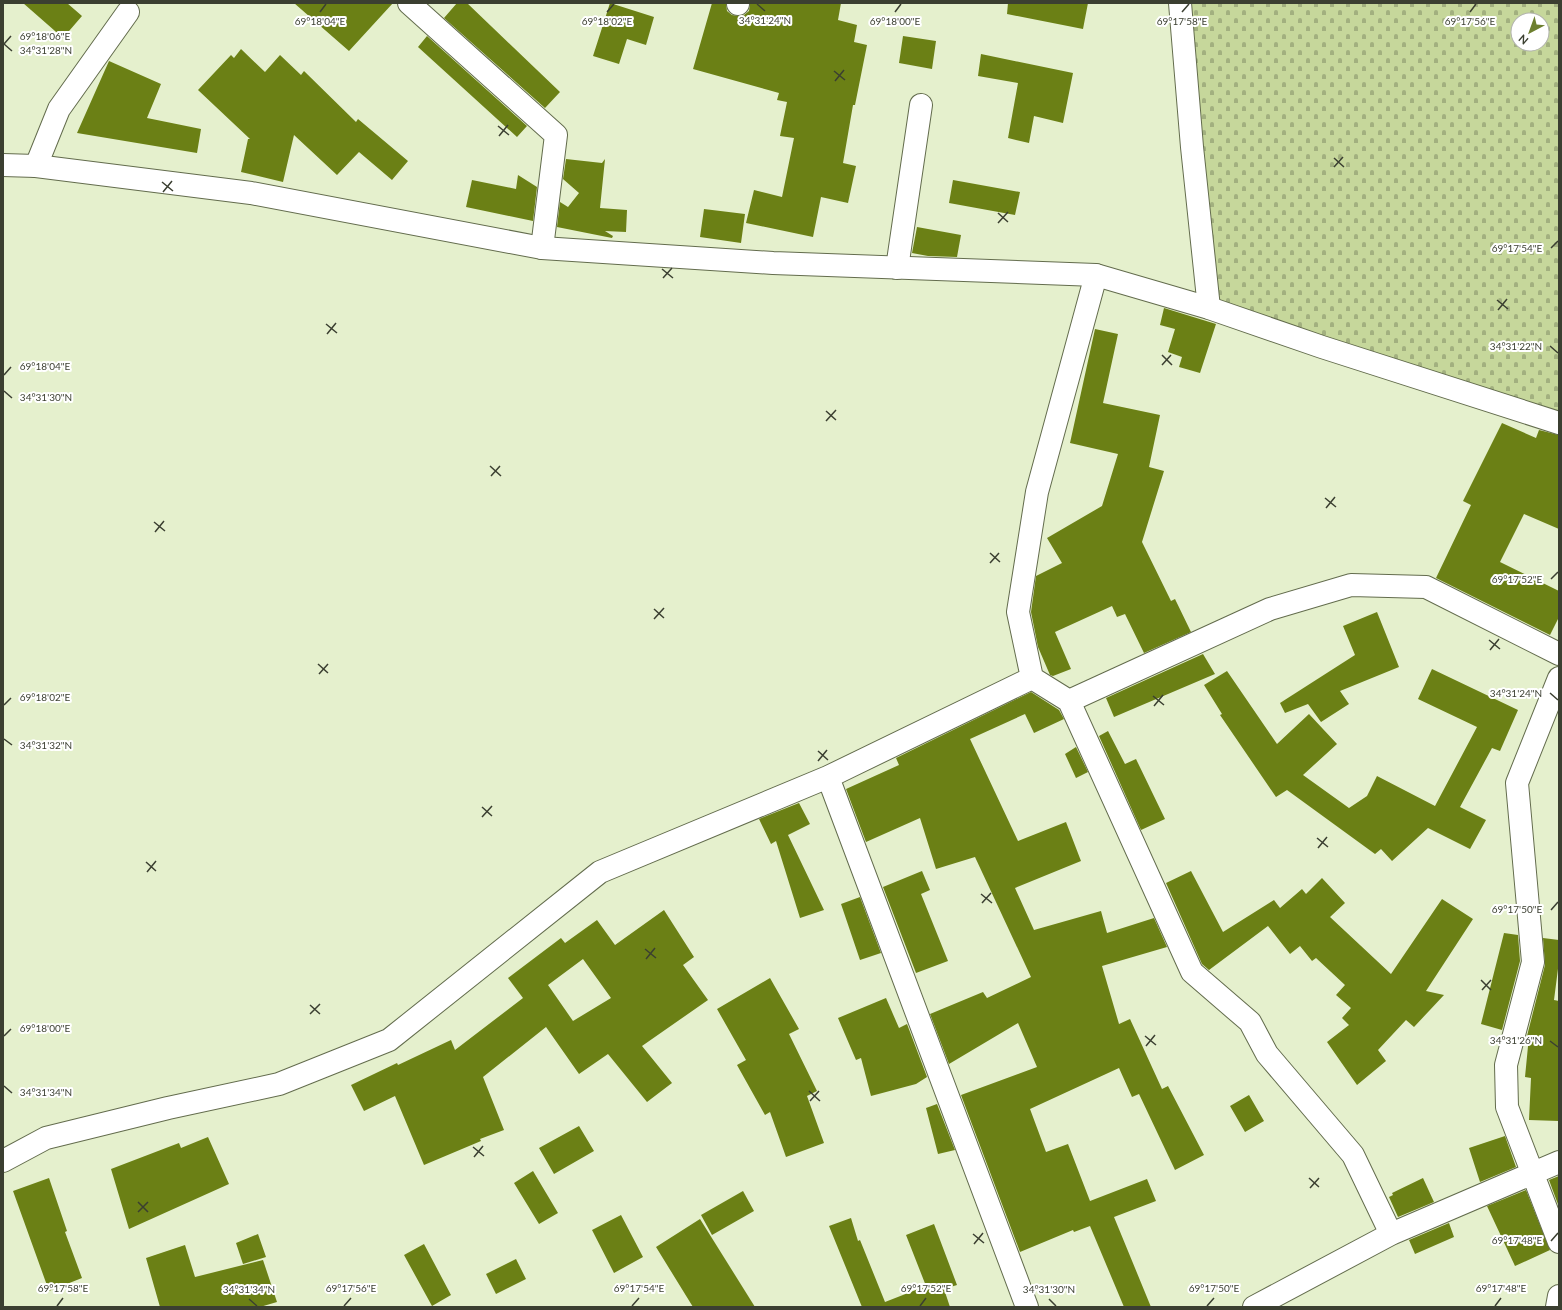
<svg xmlns="http://www.w3.org/2000/svg" width="1562" height="1310" viewBox="0 0 1562 1310" font-family="Lato,sans-serif">
  <style>
    .cemetery { fill: url(#cemetery-stones); fill-rule: evenodd }
    .building { fill: #6b8015; fill-rule: evenodd }
    .lines { fill: none; stroke-linecap: round; stroke-linejoin: round }
    .minor-casing { stroke: #636c4d; stroke-width: 24 }
    .tertiary-casing { stroke: #636c4d; stroke-width: 24 }
    .minor { stroke: #fff; stroke-width: 22 }
    .tertiary { stroke: #fff; stroke-width: 22 }
    .ticks { fill: none; stroke: #3b3f31; stroke-width: 1.5 }
    .ticks-label { font-size: 10px; text-anchor: middle; fill: #3b3f31; stroke: #fff; stroke-width: 4; stroke-linejoin: round; paint-order: stroke }
  </style>
  <defs>
    <pattern id="cemetery-stones" width="16" height="16" patternUnits="userSpaceOnUse"><rect width="16" height="16" fill="#c6d79b"/><path d="M2 7V4a2 2 0 0 1 4 0v3zM10 15v-3a2 2 0 0 1 4 0v3z" fill="#a2b07f"/></pattern>
  </defs>
  <rect width="100%" height="100%" fill="#e5f0cd"/>
  <path class="cemetery" d="M 1180,3 L 1559,3 L 1559,423 L 1209,308 ZM 1518,20 L 1542,20 L 1542,44 L 1518,44 Z"/>
  <path class="building" d="M 23,3 L 67,3 L 82,16 L 63,38 Z
    M 294,3 L 393,3 L 349,51 Z
    M 457,3 L 467,3 L 560,92 L 545,108 L 444,18 Z
    M 610,3 L 654,17 L 646,45 L 627,39 L 619,64 L 593,56 Z
    M 712,3 L 726,3 L 727,11 L 732,15 L 738,16 L 744,15 L 749,11 L 750,3 L 841,3 L 838,20 L 857,25 L 854,42 L 867,45 L 855,105 L 853,105 L 843,163 L 856,166 L 848,203 L 821,197 L 813,237 L 746,223 L 754,190 L 782,197 L 794,138 L 780,136 L 787,102 L 777,100 L 779,93 L 693,69 Z
    M 1008,3 L 1088,3 L 1083,29 L 1007,14 Z
    M 427,36 L 527,126 L 517,137 L 418,47 Z
    M 903,36 L 936,41 L 932,69 L 899,63 Z
    M 241,49 L 265,72 L 280,55 L 301,75 L 304,71 L 356,122 L 358,119 L 408,161 L 392,180 L 359,152 L 337,175 L 294,135 L 283,182 L 241,172 L 248,139 L 250,139 L 198,90 L 231,55 L 234,58 Z
    M 981,54 L 1073,73 L 1063,123 L 1034,116 L 1029,143 L 1008,138 L 1018,83 L 978,76 Z
    M 109,61 L 161,84 L 147,118 L 201,129 L 197,153 L 77,133 Z
    M 566,159 L 602,163 L 605,159 L 600,208 L 627,210 L 626,232 L 605,231 L 613,236 L 612,238 L 557,227 L 560,202 L 568,207 L 579,193 L 563,179 Z
    M 518,175 L 537,187 L 533,221 L 466,207 L 472,180 L 516,189 Z
    M 953,180 L 1020,192 L 1015,215 L 949,203 Z
    M 704,209 L 745,214 L 741,243 L 700,237 Z
    M 917,227 L 961,235 L 957,257 L 928,256 L 912,253 Z
    M 1164,308 L 1216,324 L 1200,373 L 1179,367 L 1182,357 L 1168,352 L 1175,329 L 1160,325 Z
    M 1095,329 L 1118,334 L 1103,403 L 1160,415 L 1149,467 L 1164,471 L 1142,542 L 1171,601 L 1175,599 L 1191,632 L 1144,653 L 1125,614 L 1117,617 L 1112,606 L 1055,632 L 1071,669 L 1053,676 L 1050,675 L 1038,647 L 1031,612 L 1036,576 L 1062,563 L 1047,538 L 1102,506 L 1118,454 L 1070,443 Z
    M 1502,423 L 1536,438 L 1539,430 L 1559,435 L 1559,529 L 1524,514 L 1500,562 L 1559,591 L 1559,617 L 1550,635 L 1436,578 L 1471,505 L 1463,501 Z
    M 1377,612 L 1399,667 L 1340,691 L 1349,704 L 1321,722 L 1308,704 L 1285,713 L 1280,703 L 1355,655 L 1343,626 Z
    M 1203,654 L 1215,674 L 1114,717 L 1106,698 Z
    M 1432,669 L 1518,710 L 1500,751 L 1492,748 L 1460,807 L 1486,820 L 1470,849 L 1428,828 L 1392,861 L 1381,849 L 1375,854 L 1287,790 L 1276,797 L 1220,715 L 1222,714 L 1204,685 L 1227,671 L 1277,744 L 1309,714 L 1337,744 L 1303,775 L 1349,808 L 1367,796 L 1377,776 L 1435,806 L 1477,727 L 1418,699 Z
    M 1031,692 L 1059,710 L 1064,719 L 1034,733 L 1025,714 L 970,739 L 1018,841 L 1066,822 L 1081,861 L 1015,888 L 1034,930 L 1101,911 L 1107,933 L 1154,918 L 1167,947 L 1102,966 L 1119,1024 L 1130,1019 L 1162,1089 L 1168,1086 L 1204,1155 L 1175,1170 L 1139,1094 L 1132,1097 L 1119,1068 L 1030,1109 L 1046,1152 L 1068,1144 L 1090,1201 L 1147,1179 L 1156,1201 L 1114,1217 L 1151,1307 L 1124,1307 L 1090,1226 L 1074,1232 L 1073,1230 L 1020,1252 L 961,1095 L 1037,1067 L 1018,1023 L 949,1064 L 930,1014 L 983,992 L 987,998 L 1031,977 L 975,857 L 936,869 L 920,818 L 866,842 L 846,789 L 899,765 L 896,758 Z
    M 1108,731 L 1125,764 L 1136,759 L 1165,819 L 1141,830 L 1099,736 Z
    M 1076,747 L 1088,772 L 1076,778 L 1065,754 Z
    M 799,803 L 810,824 L 788,835 L 824,910 L 800,918 L 776,841 L 771,844 L 759,819 Z
    M 922,871 L 930,890 L 921,894 L 948,961 L 916,973 L 883,887 Z
    M 1191,871 L 1223,932 L 1274,900 L 1280,908 L 1302,889 L 1306,894 L 1322,878 L 1345,903 L 1330,917 L 1391,974 L 1442,899 L 1473,919 L 1426,991 L 1444,995 L 1414,1027 L 1406,1020 L 1378,1050 L 1386,1061 L 1357,1085 L 1327,1042 L 1349,1025 L 1342,1018 L 1351,1008 L 1336,995 L 1345,985 L 1316,958 L 1312,961 L 1300,946 L 1290,954 L 1268,926 L 1209,970 L 1202,964 L 1166,883 Z
    M 860,897 L 881,953 L 860,960 L 841,904 Z
    M 664,910 L 694,957 L 683,965 L 708,1000 L 642,1046 L 672,1083 L 647,1102 L 608,1054 L 579,1074 L 546,1027 L 483,1077 L 504,1130 L 480,1139 L 481,1141 L 424,1165 L 395,1096 L 364,1111 L 351,1085 L 397,1063 L 398,1065 L 451,1040 L 455,1050 L 523,998 L 508,978 L 561,938 L 565,943 L 597,920 L 615,945 ZM 583,959 L 611,998 L 573,1021 L 548,985 Z
    M 1504,933 L 1518,935 L 1520,961 L 1502,1030 L 1481,1024 Z
    M 1543,938 L 1559,940 L 1559,961 L 1554,1000 L 1559,1001 L 1559,1121 L 1529,1120 L 1531,1078 L 1525,1077 L 1529,1036 L 1527,1036 L 1545,965 Z
    M 770,978 L 799,1029 L 789,1034 L 817,1091 L 807,1096 L 824,1143 L 786,1157 L 770,1112 L 765,1115 L 737,1065 L 746,1060 L 717,1009 Z
    M 886,998 L 899,1028 L 907,1024 L 927,1077 L 916,1084 L 871,1096 L 861,1058 L 856,1060 L 838,1018 Z
    M 1249,1095 L 1264,1121 L 1245,1132 L 1230,1106 Z
    M 937,1104 L 955,1150 L 938,1154 L 926,1108 Z
    M 579,1126 L 594,1151 L 554,1174 L 539,1148 Z
    M 1505,1136 L 1516,1167 L 1480,1182 L 1469,1148 Z
    M 208,1137 L 229,1184 L 129,1229 L 111,1169 L 179,1143 L 181,1148 Z
    M 533,1171 L 558,1213 L 539,1224 L 514,1183 Z
    M 1559,1176 L 1559,1207 L 1549,1180 Z
    M 49,1178 L 67,1231 L 65,1232 L 82,1278 L 49,1291 L 13,1191 Z
    M 1423,1178 L 1434,1202 L 1398,1217 L 1389,1197 L 1393,1195 L 1392,1193 Z
    M 1526,1190 L 1550,1250 L 1515,1266 L 1487,1206 Z
    M 743,1191 L 754,1211 L 712,1235 L 701,1215 Z
    M 621,1215 L 643,1257 L 614,1273 L 592,1230 Z
    M 851,1218 L 858,1241 L 860,1240 L 885,1302 L 926,1286 L 906,1235 L 934,1224 L 957,1285 L 944,1289 L 950,1307 L 862,1307 L 829,1226 Z
    M 700,1219 L 755,1307 L 693,1307 L 656,1247 Z
    M 1449,1223 L 1454,1237 L 1415,1254 L 1409,1240 Z
    M 258,1234 L 266,1257 L 243,1264 L 236,1243 Z
    M 424,1244 L 451,1295 L 432,1306 L 404,1255 Z
    M 185,1245 L 195,1277 L 263,1260 L 277,1302 L 260,1307 L 160,1307 L 146,1258 Z
    M 516,1259 L 526,1279 L 496,1294 L 486,1274 Z"/>
  <g class="lines">
    <g class="minor-casing">
      <path id="minor" d="M 409,3 L 556,135 L 542,248
        M 1180,3 L 1192,147 L 1209,308
        M 738,4 L 738,3
        M 36,166 L 59,109 L 128,12
        M 897,268 L 921,105
        M 1032,678 L 1069,701 L 1192,972 L 1250,1022 L 1267,1054 L 1353,1155 L 1391,1234
        M 1559,678 L 1517,783 L 1533,962 L 1506,1065 L 1507,1107 L 1559,1242
        M 1069,701 L 1270,609 L 1351,585 L 1426,587 L 1559,654
        M 828,777 L 1027,1307
        M 3,1161 L 46,1138 L 168,1108 L 279,1084 L 389,1040 L 600,872 L 828,777 L 1032,678 L 1018,612 L 1037,492 L 1096,275
        M 1254,1307 L 1391,1234 L 1559,1162
        M 1557,1307 L 1559,1296"/>
    </g>
    <g class="tertiary-casing">
      <path id="tertiary" d="M 3,165 L 36,166 L 251,193 L 542,248 L 773,263 L 1096,275 L 1209,308 L 1322,347 L 1559,423"/>
    </g>
    <use href="#minor" class="minor"/>
    <use href="#tertiary" class="tertiary"/>
  </g>
  <path class="ticks" d="M 757,4 L 765,11M 320,12 L 326,4M 607,12 L 614,4M 895,12 L 901,4M 1182,12 L 1189,4M 1470,12 L 1476,4M 4,44 L 11,36M 4,44 L 12,51M 834,71 L 845,80M 835,81 L 844,70M 498,126 L 509,135M 499,136 L 508,125M 1334,158 L 1344,167M 1334,167 L 1343,157M 162,182 L 173,191M 163,192 L 172,181M 998,213 L 1008,222M 998,223 L 1008,212M 1551,248 L 1558,241M 662,269 L 673,278M 663,278 L 672,268M 1497,300 L 1508,309M 1498,310 L 1507,299M 326,324 L 337,333M 327,334 L 336,323M 1550,346 L 1558,353M 1162,355 L 1172,365M 1162,365 L 1171,355M 4,375 L 11,367M 4,391 L 12,398M 826,411 L 836,420M 826,421 L 836,410M 490,466 L 501,476M 491,476 L 500,466M 1325,498 L 1336,507M 1326,508 L 1335,497M 154,522 L 165,531M 155,532 L 164,521M 990,553 L 1000,562M 990,563 L 999,553M 1551,579 L 1558,572M 654,609 L 664,618M 654,619 L 664,608M 1489,640 L 1500,649M 1490,650 L 1499,639M 318,664 L 328,673M 319,674 L 328,664M 1550,693 L 1558,700M 1153,696 L 1164,705M 4,705 L 11,698M 1154,706 L 1163,695M 4,739 L 12,745M 818,751 L 828,760M 818,761 L 827,750M 482,807 L 492,816M 482,817 L 492,806M 1317,838 L 1328,847M 1318,848 L 1327,837M 146,862 L 156,871M 147,872 L 156,861M 981,894 L 992,903M 982,903 L 991,893M 1551,910 L 1558,902M 645,949 L 656,958M 646,959 L 655,948M 1481,980 L 1491,990M 1482,990 L 1491,980M 310,1005 L 320,1014M 310,1014 L 320,1004M 4,1036 L 11,1029M 1145,1036 L 1156,1045M 1550,1041 L 1558,1047M 1146,1046 L 1155,1035M 4,1086 L 12,1093M 809,1091 L 820,1101M 810,1101 L 819,1091M 473,1147 L 484,1156M 474,1157 L 483,1146M 1309,1178 L 1319,1187M 1310,1188 L 1319,1178M 138,1202 L 148,1212M 138,1212 L 148,1202M 973,1234 L 984,1243M 1551,1241 L 1558,1233M 974,1244 L 983,1233M 249,1299 L 257,1306M 1049,1299 L 1056,1306M 57,1306 L 63,1298M 344,1306 L 351,1298M 632,1306 L 639,1298M 920,1306 L 926,1298M 1207,1306 L 1214,1298M 1495,1306 L 1501,1298"/>
  <g class="ticks-label">
    <text x="765" y="24">34°31'24"N</text>
    <text x="320" y="25">69°18'04"E</text>
    <text x="607" y="25">69°18'02"E</text>
    <text x="895" y="25">69°18'00"E</text>
    <text x="1182" y="25">69°17'58"E</text>
    <text x="1470" y="25">69°17'56"E</text>
    <text x="45" y="40">69°18'06"E</text>
    <text x="46" y="54">34°31'28"N</text>
    <text x="1517" y="252">69°17'54"E</text>
    <text x="1516" y="350">34°31'22"N</text>
    <text x="45" y="370">69°18'04"E</text>
    <text x="46" y="401">34°31'30"N</text>
    <text x="1517" y="583">69°17'52"E</text>
    <text x="1516" y="697">34°31'24"N</text>
    <text x="45" y="701">69°18'02"E</text>
    <text x="46" y="749">34°31'32"N</text>
    <text x="1517" y="913">69°17'50"E</text>
    <text x="45" y="1032">69°18'00"E</text>
    <text x="1516" y="1044">34°31'26"N</text>
    <text x="46" y="1096">34°31'34"N</text>
    <text x="1517" y="1244">69°17'48"E</text>
    <text x="63" y="1292">69°17'58"E</text>
    <text x="351" y="1292">69°17'56"E</text>
    <text x="639" y="1292">69°17'54"E</text>
    <text x="926" y="1292">69°17'52"E</text>
    <text x="1214" y="1292">69°17'50"E</text>
    <text x="1501" y="1292">69°17'48"E</text>
    <text x="249" y="1293">34°31'34"N</text>
    <text x="1049" y="1293">34°31'30"N</text>
  </g>
  <rect width="1562" height="1310" fill="none" stroke="#3b3f31" stroke-width="8"/>
  <g transform="translate(1530 32) rotate(221)"><circle r="19" fill="#ffffff" stroke="#b1b2ad"/>
  <path d="M0-3L7 15L0 10L-7 15Z" fill="#6d7f2f"/>
  <text y="-6" font-size="11" font-weight="bold" text-anchor="middle" fill="#3b3f31">N</text>
  </g>
</svg>
